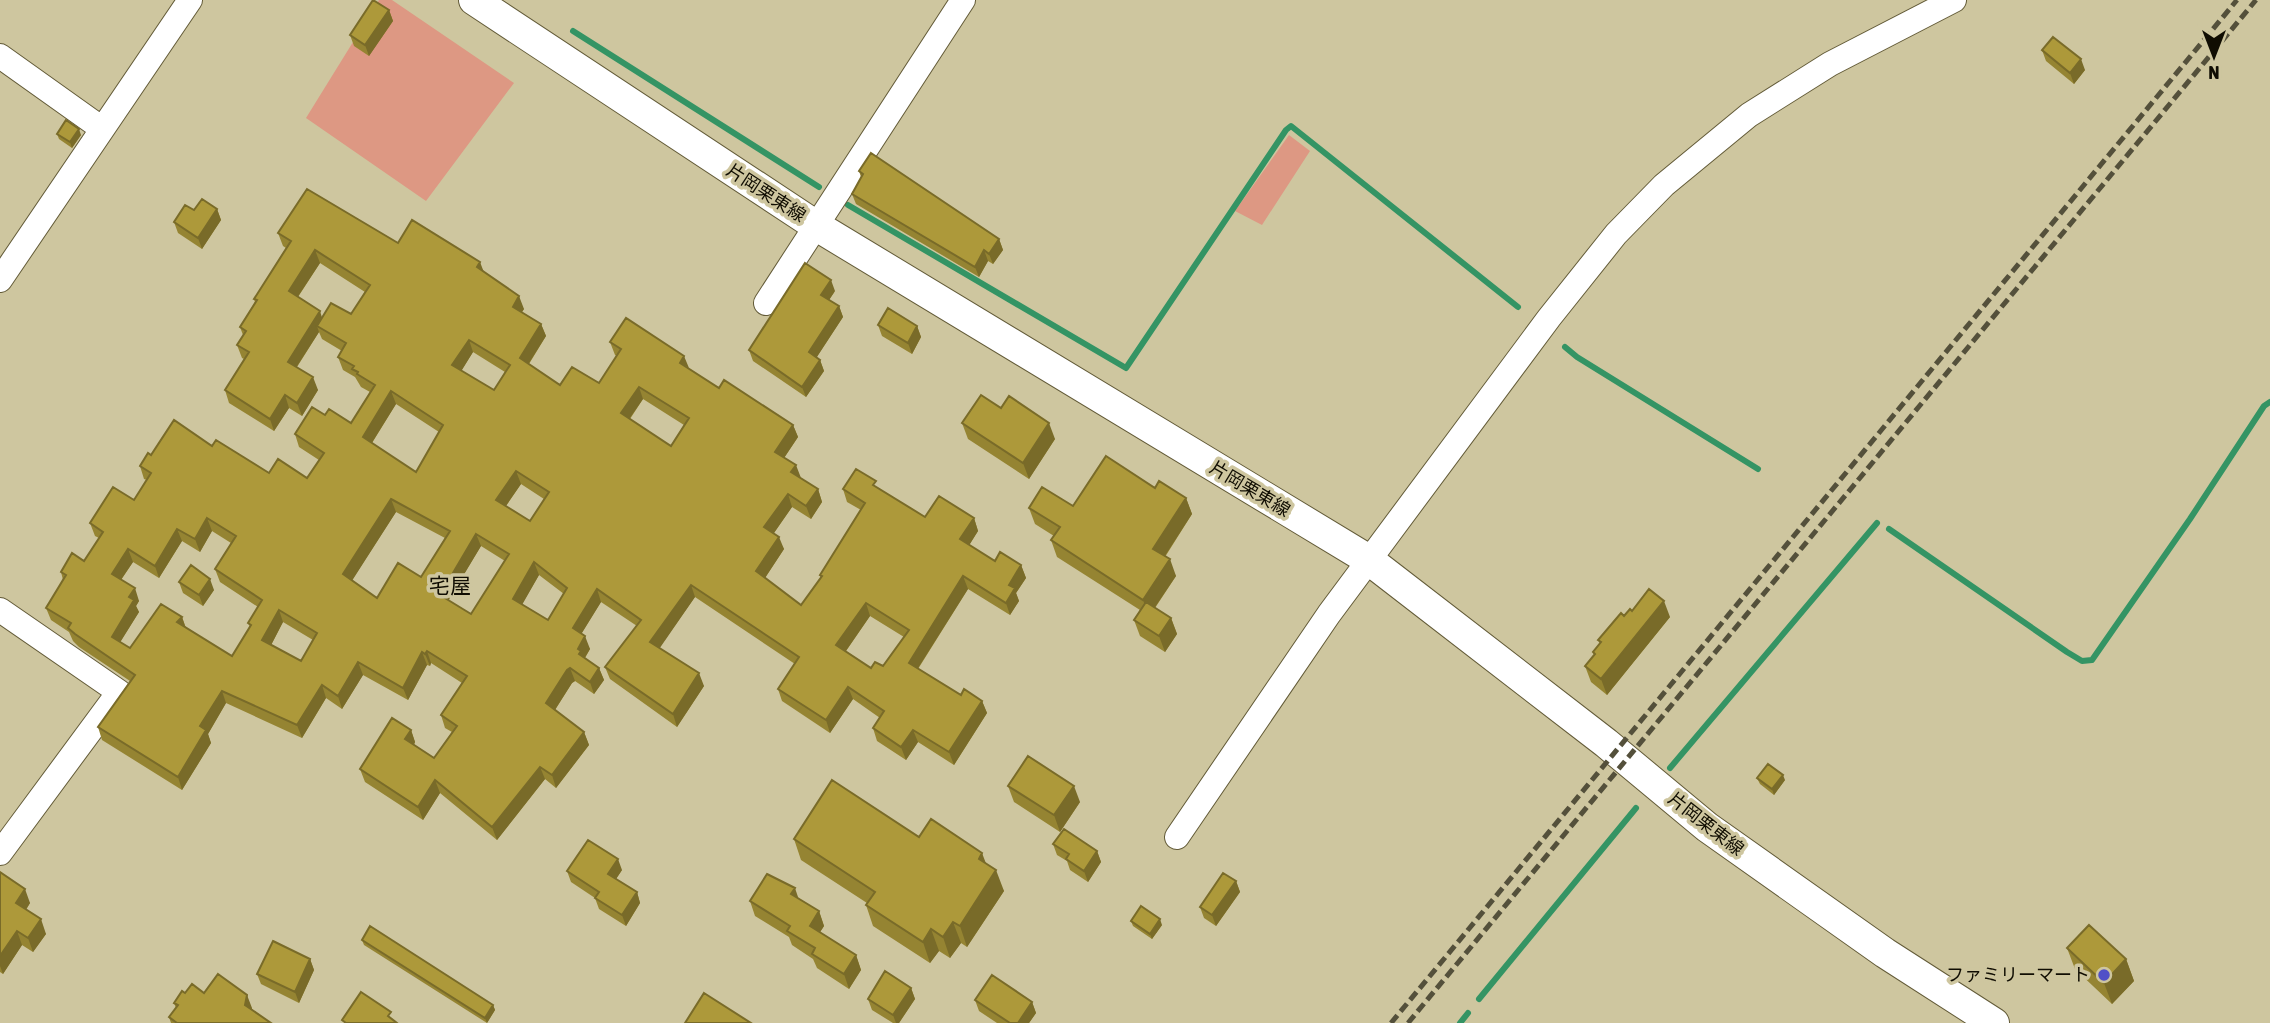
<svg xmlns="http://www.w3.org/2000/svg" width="2270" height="1023" viewBox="0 0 2270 1023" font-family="'Asap Condensed','Noto Sans JP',sans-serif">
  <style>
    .grass { fill: #dd9883 }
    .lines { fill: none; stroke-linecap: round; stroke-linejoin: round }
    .stream { stroke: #349464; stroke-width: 6 }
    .minor-casing { stroke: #635b38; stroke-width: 26 }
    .major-casing { stroke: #635b38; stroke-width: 32 }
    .minor { stroke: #fff; stroke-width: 24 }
    .major { stroke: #fff; stroke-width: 30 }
    .rail { stroke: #54503b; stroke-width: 5; stroke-dasharray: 10 5; stroke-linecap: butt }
    .wall { fill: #958432; fill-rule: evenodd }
    .shaded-wall { fill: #796b29 }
    .building { fill: #ad993a; stroke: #796b29; stroke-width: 2; fill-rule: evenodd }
    .poi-dot { fill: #5050c7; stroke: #cec69f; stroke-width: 2.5 }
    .labels { text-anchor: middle; stroke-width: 7; stroke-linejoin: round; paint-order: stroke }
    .street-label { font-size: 18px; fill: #100d02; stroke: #cec69f }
    .poi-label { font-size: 18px; fill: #100d02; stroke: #cec69f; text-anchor: end }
    .quarter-label { font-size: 21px; fill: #100d02; stroke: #cec69f }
  </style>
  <rect width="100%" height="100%" fill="#cec69f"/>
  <path class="grass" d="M 379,0 L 392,0 L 514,83 L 426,201 L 306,118 Z
    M 1289,135 L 1310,151 L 1262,225 L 1235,211 Z"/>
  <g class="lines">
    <path class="stream" d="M 573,31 L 819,187
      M 848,205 L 1126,368 L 1286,130 L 1291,126 L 1518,307
      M 1565,347 L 1577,357 L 1758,469
      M 1889,529 L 2067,652 L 2082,661 L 2092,660 L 2190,519 L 2264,406 L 2270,402
      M 1670,768 L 1877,523
      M 1479,999 L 1636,808
      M 1460,1023 L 1468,1013"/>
    <g class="minor-casing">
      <path id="minor" d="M 0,56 L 101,128
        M 0,280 L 190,0
        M 766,303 L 963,0
        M 0,610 L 119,692 L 0,853
        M 1177,837 L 1329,614 L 1549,318 L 1616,234 L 1664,185 L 1749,115 L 1830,64 L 1954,0"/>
    </g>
    <g class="major-casing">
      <path id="major" d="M 474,0 L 815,225 L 1369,560 L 1606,743 L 1707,827 L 1885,953 L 1994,1023"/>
    </g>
    <use href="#minor" class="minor"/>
    <use href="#major" class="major"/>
    <path class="rail" d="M 1391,1023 L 2237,0
      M 1408,1023 L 2256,0"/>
  </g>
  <path class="wall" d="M 389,10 L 393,21 L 369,56 L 354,46 L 350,35 Z
    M 2042,50 L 2085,70 L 2074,84 L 2046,61 Z
    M 57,134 L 81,135 L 72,148 L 59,139 Z
    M 859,171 L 999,239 L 1003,250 L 993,264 L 988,261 L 979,277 L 856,204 L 852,194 L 861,177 Z
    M 217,209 L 221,220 L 202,249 L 178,233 L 174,222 L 194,210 Z
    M 278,233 L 398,243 L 484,272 L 524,309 L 522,312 L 541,324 L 546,336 L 529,364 L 560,385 L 599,383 L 617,356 L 615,355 L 610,342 L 689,369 L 719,388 L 793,425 L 798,437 L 784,458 L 800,478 L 818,489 L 822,502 L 811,519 L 792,507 L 774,533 L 784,549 L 765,578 L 801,605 L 821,578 L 820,575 L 861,510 L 847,502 L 843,489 L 878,488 L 925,517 L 974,518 L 978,531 L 969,545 L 995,561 L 1021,565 L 1026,578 L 1016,593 L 1019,601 L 1010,615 L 968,589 L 918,669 L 961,695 L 982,701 L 987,713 L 954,765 L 918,742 L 906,760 L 877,741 L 873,728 L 880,718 L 853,699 L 830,733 L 782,701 L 778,689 L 795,664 L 695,597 L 659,648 L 704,686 L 677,727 L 610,679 L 605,667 L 637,626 L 601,602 L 581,634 L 590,649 L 585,658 L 599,668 L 604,680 L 594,694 L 575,681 L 572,683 L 555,710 L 584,732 L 589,745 L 556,788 L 545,779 L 497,840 L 440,793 L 423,820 L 365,782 L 360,769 L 411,730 L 415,742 L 414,745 L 434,758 L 452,732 L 445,728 L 441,715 L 462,683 L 431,663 L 430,666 L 427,665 L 408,700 L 363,675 L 342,709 L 326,698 L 302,738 L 226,703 L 208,734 L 211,743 L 182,790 L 102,740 L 98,727 L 130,681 L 79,647 L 73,641 L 69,632 L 51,620 L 46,608 L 63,580 L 61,572 L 84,561 L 99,538 L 95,536 L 90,523 L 134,500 L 147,480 L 144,479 L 140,466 L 151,455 L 212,446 L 269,473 L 307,478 L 319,460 L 299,447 L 295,434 L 325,415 L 351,423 L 370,392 L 361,387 L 355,377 L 343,370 L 338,357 L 342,351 L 322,339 L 319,332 L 297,367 L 318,390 L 302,416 L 289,408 L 274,431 L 229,403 L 225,390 L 244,359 L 242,358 L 237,345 L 243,335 L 240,327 L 255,302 L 254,299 L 286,248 L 283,246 ZM 320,263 L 365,292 L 351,314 L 322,318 L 298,297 ZM 473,352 L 505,372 L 494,390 L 461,371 ZM 643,399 L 684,425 L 671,446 L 630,419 ZM 396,404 L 439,432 L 416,472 L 372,443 ZM 521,484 L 544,499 L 530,521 L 506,506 ZM 396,512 L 445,538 L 421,577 L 377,598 L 352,580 ZM 212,531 L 231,543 L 215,569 L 220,582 L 258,607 L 248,623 L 250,627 L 232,656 L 186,628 L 182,617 L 130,648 L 120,642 L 139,612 L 136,606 L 139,601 L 121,580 L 133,562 L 159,578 L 182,541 L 200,552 ZM 481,546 L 505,561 L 471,614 L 448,600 ZM 539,575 L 564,594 L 548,620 L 522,604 ZM 870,616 L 904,637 L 883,666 L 871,668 L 846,651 ZM 283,622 L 313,640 L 301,661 L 271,645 Z
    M 835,291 L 829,300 L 839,306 L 843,317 L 816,358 L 820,360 L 824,371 L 806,397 L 753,361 L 749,350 Z
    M 878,325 L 917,326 L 921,337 L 912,354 L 882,336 Z
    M 1001,408 L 1055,439 L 1029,479 L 968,439 L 962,423 Z
    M 1155,488 L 1186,498 L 1192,514 L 1165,557 L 1176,576 L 1155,608 L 1171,618 L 1177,634 L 1165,652 L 1140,636 L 1134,620 L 1140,610 L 1057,557 L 1051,540 L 1054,536 L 1035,524 L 1029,508 L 1073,506 Z
    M 179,582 L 214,590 L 203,606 L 183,593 Z
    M 1632,611 L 1670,617 L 1607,695 L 1591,682 L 1585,666 L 1594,655 L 1593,652 L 1600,644 L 1598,640 L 1624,616 Z
    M 1757,778 L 1785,780 L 1774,795 L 1760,784 Z
    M 1008,786 L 1080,802 L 1060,832 L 1014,802 Z
    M 919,837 L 986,863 L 1004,891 L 967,947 L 961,943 L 950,958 L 939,951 L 930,963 L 873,926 L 866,905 L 867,903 L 801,860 L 794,839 Z
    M 1053,844 L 1097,851 L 1101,862 L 1088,882 L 1070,870 L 1067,861 L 1057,855 Z
    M 622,870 L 616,879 L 637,892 L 640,903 L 626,926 L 599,909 L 595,898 L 571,882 L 567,871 Z
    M 0,872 L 30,903 L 26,910 L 46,934 L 33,952 L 22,945 L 3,974 L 0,972 Z
    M 1236,881 L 1240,892 L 1216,926 L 1204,918 L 1200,907 Z
    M 798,898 L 819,911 L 824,926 L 820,932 L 856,955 L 861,970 L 849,989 L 817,968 L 813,959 L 792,945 L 789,937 L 755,916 L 750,901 Z
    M 1131,921 L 1162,925 L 1152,939 L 1133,926 Z
    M 362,940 L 493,1005 L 495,1010 L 487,1023 L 364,945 Z
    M 2067,948 L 2126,959 L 2134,981 L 2112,1004 L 2075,969 Z
    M 310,959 L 314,970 L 299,1003 L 261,984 L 257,974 Z
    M 911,988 L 915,999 L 899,1023 L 893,1023 L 872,1010 L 868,999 Z
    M 185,993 L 204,993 L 252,1008 L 252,1009 L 271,1023 L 171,1023 L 169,1017 L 176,1008 L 174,1003 Z
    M 975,1000 L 1032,1002 L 1036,1013 L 1029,1023 L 997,1023 L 979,1011 Z"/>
  <path class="shaded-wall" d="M 389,10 L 393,21 L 369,56 L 365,45 Z
    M 2081,59 L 2085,70 L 2074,84 L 2070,73 Z
    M 79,129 L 81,135 L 72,148 L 70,142 Z
    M 217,209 L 221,220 L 202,249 L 198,238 Z
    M 999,239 L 1003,250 L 993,264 L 989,254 Z
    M 315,250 L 320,263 L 293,304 L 289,291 Z
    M 984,250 L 988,261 L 979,277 L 975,267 Z
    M 480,262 L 485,275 L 477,267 Z
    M 831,280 L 835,291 L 825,306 L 821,295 Z
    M 519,296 L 524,309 L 517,319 L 513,307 Z
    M 839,306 L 843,317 L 813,363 L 809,352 Z
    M 320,311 L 324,324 L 317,326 L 319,332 L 292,374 L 288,362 Z
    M 541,324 L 546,336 L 524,371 L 520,358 Z
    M 917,326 L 921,337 L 912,354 L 908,343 Z
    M 469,340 L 473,352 L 457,378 L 452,365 Z
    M 684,356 L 689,368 L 680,363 Z
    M 820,360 L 824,371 L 806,397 L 802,387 Z
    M 313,377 L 318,390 L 302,416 L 297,403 Z
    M 639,387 L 643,399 L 625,425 L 621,413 Z
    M 391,391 L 396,404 L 368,449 L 363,437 Z
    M 285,395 L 289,408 L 274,431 L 270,419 Z
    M 1049,423 L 1055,439 L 1029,479 L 1023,463 Z
    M 793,425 L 798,437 L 780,464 L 775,452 Z
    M 796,465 L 801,478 L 791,472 Z
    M 516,471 L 521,484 L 501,513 L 496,500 Z
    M 818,489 L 822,502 L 811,519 L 806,506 Z
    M 788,494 L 792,507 L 769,540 L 764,527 Z
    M 1186,498 L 1192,514 L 1159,565 L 1153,549 Z
    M 391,499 L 396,512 L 348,587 L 343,574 Z
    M 207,518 L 212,531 L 200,552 L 195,539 Z
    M 974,518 L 978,531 L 965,552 L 960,539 Z
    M 177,529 L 182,541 L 159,578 L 155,566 Z
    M 476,534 L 481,546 L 444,608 L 440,595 Z
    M 779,537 L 784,549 L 761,584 L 756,571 Z
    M 128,549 L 133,562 L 116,587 L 112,574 Z
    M 1170,559 L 1176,576 L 1149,616 L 1143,600 Z
    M 534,562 L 539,575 L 518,612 L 513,599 Z
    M 1021,565 L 1026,578 L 1016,593 L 1019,601 L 1010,615 L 1006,603 L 1009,585 Z
    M 963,576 L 968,589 L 913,676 L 909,663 Z
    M 210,579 L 214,590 L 203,606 L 199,595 Z
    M 691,585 L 695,597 L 655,655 L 650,642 Z
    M 135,588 L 139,601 L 136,606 L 139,612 L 116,649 L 112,637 L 129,597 Z
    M 597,589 L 601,602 L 577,641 L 573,628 Z
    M 1664,601 L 1670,617 L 1607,695 L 1601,679 Z
    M 866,603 L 870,616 L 841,658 L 836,645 Z
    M 279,610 L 283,622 L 267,653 L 262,640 Z
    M 182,617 L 186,629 L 177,622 Z
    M 1171,618 L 1177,634 L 1165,652 L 1159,636 Z
    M 585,636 L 590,649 L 584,659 L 584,667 L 578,649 Z
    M 427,651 L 431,663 L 430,666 L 425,654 Z
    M 422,652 L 427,665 L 408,700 L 403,688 Z
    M 358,662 L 363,675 L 342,709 L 338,696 Z
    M 570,668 L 575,681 L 572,683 L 551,716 L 546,703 L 567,670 Z
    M 599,668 L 604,680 L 594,694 L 590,682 Z
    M 699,673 L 704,686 L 677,727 L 673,714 Z
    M 322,685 L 326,698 L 302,738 L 297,725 Z
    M 848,687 L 853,699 L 830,733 L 826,720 Z
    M 222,691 L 226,703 L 208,734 L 211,743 L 182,790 L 178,777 L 200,726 Z
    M 982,701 L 987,713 L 954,765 L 949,752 Z
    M 411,730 L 415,742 L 410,752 L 405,739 Z
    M 913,730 L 918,742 L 906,760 L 901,747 Z
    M 584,732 L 589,745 L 556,788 L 552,775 Z
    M 540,767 L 545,779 L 497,840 L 492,827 Z
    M 1783,775 L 1785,780 L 1774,795 L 1772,789 Z
    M 435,780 L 440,793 L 423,820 L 418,807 Z
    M 1074,786 L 1080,802 L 1060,832 L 1054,815 Z
    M 1097,851 L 1101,862 L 1088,882 L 1084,871 Z
    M 982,853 L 990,874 L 979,859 Z
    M 618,859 L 622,870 L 612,885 L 608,874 Z
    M 996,870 L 1004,891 L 967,947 L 960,926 Z
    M 1236,881 L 1240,892 L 1216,926 L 1212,915 Z
    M 795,888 L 800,903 L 791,894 Z
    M 25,889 L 30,903 L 21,917 L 16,903 Z
    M 637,892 L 640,903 L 626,926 L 622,915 Z
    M 819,911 L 824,926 L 815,940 L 810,926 Z
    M 41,919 L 46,934 L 33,952 L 28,938 Z
    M 1160,919 L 1162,925 L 1152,939 L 1150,934 Z
    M 953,922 L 961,943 L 950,958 L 943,937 Z
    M 931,929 L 939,951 L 930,963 L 923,942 Z
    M 17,931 L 22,945 L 3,974 L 0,966 L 0,956 Z
    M 856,955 L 861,970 L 849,989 L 844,974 Z
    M 310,959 L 314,970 L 299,1003 L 295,992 Z
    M 2126,959 L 2134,981 L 2112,1004 L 2104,983 Z
    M 911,988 L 915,999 L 899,1023 L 896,1023 L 893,1015 Z
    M 247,995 L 252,1008 L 249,1018 L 245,1005 Z
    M 1032,1002 L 1036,1013 L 1029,1023 L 1018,1023 Z
    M 493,1005 L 495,1010 L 487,1023 L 485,1018 Z"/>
  <path class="building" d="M 373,0 L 389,10 L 365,45 L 350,35 Z
    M 2053,37 L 2081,59 L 2070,73 L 2042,50 Z
    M 66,120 L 79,129 L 70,142 L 57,134 Z
    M 871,153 L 999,239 L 989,254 L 984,250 L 975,267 L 852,194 L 863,174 L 859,171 Z
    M 307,189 L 398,243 L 412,220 L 480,262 L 477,267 L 519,296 L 513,307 L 541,324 L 520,358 L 560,385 L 572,367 L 599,383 L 621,349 L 610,342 L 626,318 L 684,356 L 680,363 L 719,388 L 724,380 L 793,425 L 775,452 L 796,465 L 791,472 L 818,489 L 806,506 L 788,494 L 764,527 L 779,537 L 756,571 L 801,605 L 822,576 L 820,575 L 865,503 L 843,489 L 856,469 L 876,481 L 873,485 L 925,517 L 939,496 L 974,518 L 960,539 L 995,561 L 1000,552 L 1021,565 L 1009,585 L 1015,588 L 1006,603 L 963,576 L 909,663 L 961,695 L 964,689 L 982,701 L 949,752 L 913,730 L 901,747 L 873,728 L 884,711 L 848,687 L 826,720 L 778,689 L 799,657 L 691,585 L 650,642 L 699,673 L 673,714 L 605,667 L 641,620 L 597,589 L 573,628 L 585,636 L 578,649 L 581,651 L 579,654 L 599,668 L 590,682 L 570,668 L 567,670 L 546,703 L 584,732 L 552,775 L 540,767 L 492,827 L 435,780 L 418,807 L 360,769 L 392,718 L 411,730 L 405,739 L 434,758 L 457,726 L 441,715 L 467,676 L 427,651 L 425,654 L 422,652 L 403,688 L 358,662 L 338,696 L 322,685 L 297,725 L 222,691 L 200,726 L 206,730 L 178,777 L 98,727 L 135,675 L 75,634 L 68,628 L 71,623 L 46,608 L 66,575 L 61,572 L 72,553 L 84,561 L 103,532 L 90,523 L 113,487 L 134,500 L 151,473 L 140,466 L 148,453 L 151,455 L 174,420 L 212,446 L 216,440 L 269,473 L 278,459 L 307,478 L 324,453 L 295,434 L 312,407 L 325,415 L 329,409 L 351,423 L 375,385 L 357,374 L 358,372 L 352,369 L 354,366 L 338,357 L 346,343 L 317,326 L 331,303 L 351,314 L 370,285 L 315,250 L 289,291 L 320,311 L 288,362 L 313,377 L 297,403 L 285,395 L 270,419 L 225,390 L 249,352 L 237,345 L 246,331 L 240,327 L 257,300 L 254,299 L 291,241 L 278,233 ZM 469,340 L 510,365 L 494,390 L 452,365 ZM 639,387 L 689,418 L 671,446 L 621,413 ZM 391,391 L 443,425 L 416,472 L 363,437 ZM 516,471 L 549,492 L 530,521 L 496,500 ZM 391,499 L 450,531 L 421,577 L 398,563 L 377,598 L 343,574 ZM 207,518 L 236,536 L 215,569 L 262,600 L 248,623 L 251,625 L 232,656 L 177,622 L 182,617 L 161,604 L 130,648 L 112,637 L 134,600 L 129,597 L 135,588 L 112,574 L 128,549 L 155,566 L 177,529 L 195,539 ZM 476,534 L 509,554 L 471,614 L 440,595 ZM 534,562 L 567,588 L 548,620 L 513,599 ZM 866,603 L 909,630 L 883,666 L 875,662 L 871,668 L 836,645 ZM 279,610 L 317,633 L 301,661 L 262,640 Z
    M 202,199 L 217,209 L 198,238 L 174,222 L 185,205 L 194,210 Z
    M 805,263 L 831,280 L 821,295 L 839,306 L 809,352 L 820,360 L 802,387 L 749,350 Z
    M 888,308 L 917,326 L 908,343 L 878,325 Z
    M 981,395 L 1001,408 L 1009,396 L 1049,423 L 1023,463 L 962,423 Z
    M 1106,456 L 1155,488 L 1159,481 L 1186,498 L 1153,549 L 1170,559 L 1143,600 L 1051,540 L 1060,527 L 1029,508 L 1042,487 L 1073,506 Z
    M 191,565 L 210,579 L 199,595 L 179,582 Z
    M 1649,589 L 1664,601 L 1601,679 L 1585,666 L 1595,654 L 1593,652 L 1601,642 L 1598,640 L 1621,613 L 1624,616 L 1630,609 L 1632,611 Z
    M 1146,602 L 1171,618 L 1159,636 L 1134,620 Z
    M 1028,756 L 1074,786 L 1054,815 L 1008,786 Z
    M 1768,764 L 1783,775 L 1772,789 L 1757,778 Z
    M 832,780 L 919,837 L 931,819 L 982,853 L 979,859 L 996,870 L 960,926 L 953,922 L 943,937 L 931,929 L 923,942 L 866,905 L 875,892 L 794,839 Z
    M 1064,829 L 1097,851 L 1084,871 L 1066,859 L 1069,854 L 1053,844 Z
    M 588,840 L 618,859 L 608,874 L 637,892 L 622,915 L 595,898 L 599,892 L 567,871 Z
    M 0,872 L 25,889 L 16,903 L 41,919 L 28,938 L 17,931 L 0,956 Z
    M 1223,873 L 1236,881 L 1212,915 L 1200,907 Z
    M 767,874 L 795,888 L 791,894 L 819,911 L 810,926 L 856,955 L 844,974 L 812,954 L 815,948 L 787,931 L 790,926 L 750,901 Z
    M 1141,906 L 1160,919 L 1150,934 L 1131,921 Z
    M 2089,925 L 2126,959 L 2104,983 L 2067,948 Z
    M 370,926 L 493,1005 L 485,1018 L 362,940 Z
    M 273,941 L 310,959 L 295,992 L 257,974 Z
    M 885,971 L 911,988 L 893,1015 L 868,999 Z
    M 218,974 L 247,995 L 245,1005 L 271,1023 L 177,1023 L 169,1017 L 178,1005 L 174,1003 L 182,991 L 185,993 L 192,984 L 204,993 Z
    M 992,975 L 1032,1002 L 1018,1023 L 1010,1023 L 975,1000 Z
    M 361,992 L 391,1012 L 388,1016 L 397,1023 L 346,1023 L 342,1020 Z
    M 704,993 L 751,1023 L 685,1023 Z"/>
  <circle class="poi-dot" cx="2104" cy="975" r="7"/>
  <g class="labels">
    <g class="street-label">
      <text transform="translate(766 193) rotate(33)" y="6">片岡栗東線</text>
      <text transform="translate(1250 489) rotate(31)" y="6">片岡栗東線</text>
      <text transform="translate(1706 824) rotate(38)" y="6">片岡栗東線</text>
    </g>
    <g class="poi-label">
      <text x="2090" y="981">ファミリーマート</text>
    </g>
    <g class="quarter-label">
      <text x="450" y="593">宅屋</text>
    </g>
  </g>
  <g transform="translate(2214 56) rotate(180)" stroke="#cec69f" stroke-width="5" paint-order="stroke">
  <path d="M0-5L12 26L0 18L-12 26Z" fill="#100d02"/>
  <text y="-10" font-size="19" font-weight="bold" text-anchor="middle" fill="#100d02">N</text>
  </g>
</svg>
